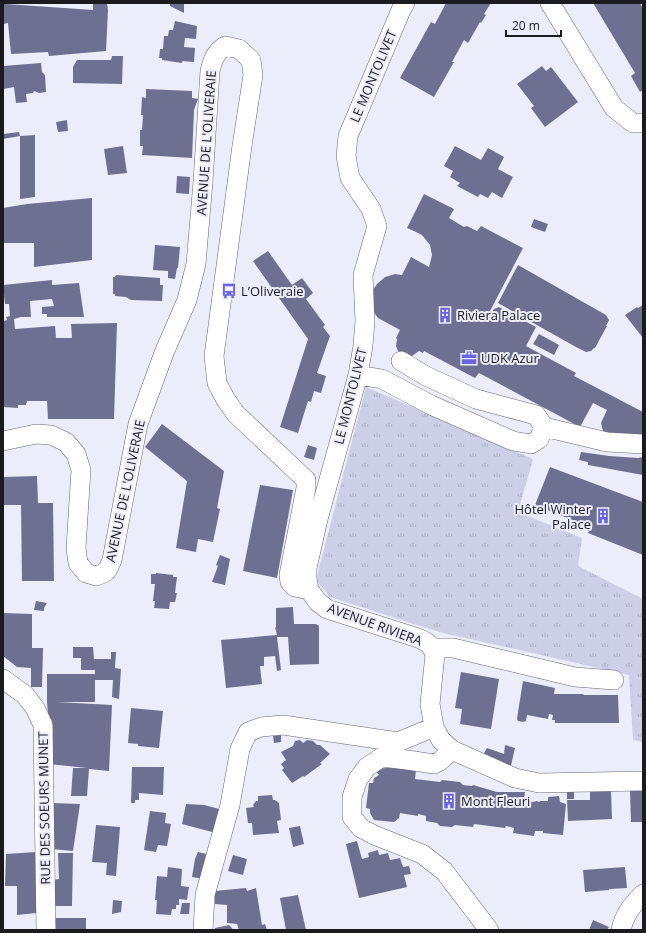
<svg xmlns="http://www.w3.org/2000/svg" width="646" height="933" viewBox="0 0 646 933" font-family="'Open Sans',sans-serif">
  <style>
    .park { fill: url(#park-tufts) }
    .building { fill: #6e7092 }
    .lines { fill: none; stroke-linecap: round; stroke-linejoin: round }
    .minor-casing { stroke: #666772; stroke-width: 20 }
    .minor { stroke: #fff; stroke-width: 19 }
    .labels { text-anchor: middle; stroke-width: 4; stroke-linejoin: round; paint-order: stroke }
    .street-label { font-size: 13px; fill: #1a1b1f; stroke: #ecedfa }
    .poi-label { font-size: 13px; fill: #1a1b1f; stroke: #ecedfa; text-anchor: start }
  </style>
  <defs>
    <pattern id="park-tufts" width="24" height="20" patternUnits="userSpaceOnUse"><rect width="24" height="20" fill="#cccfe6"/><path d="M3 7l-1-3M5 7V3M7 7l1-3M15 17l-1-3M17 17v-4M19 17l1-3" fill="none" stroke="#afb1c5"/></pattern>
  </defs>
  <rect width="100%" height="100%" fill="#ecedfa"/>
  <path class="park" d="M 366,387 L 533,459 L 518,512 L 582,538 L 578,566 L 643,599 L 643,742 L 633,740 L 629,675 L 439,632 L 330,597 L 316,580 Z"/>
  <path class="building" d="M 93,3 L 107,3 L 108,10 L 106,51 L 49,56 L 48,52 L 11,54 L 8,23 L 3,24 L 3,4 L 6,4 L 93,10 Z
    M 170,3 L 184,3 L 184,13 L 170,6 Z
    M 446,3 L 491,3 L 484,14 L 486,15 L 481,23 L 480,22 L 468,43 L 464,40 L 452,62 L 454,62 L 434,97 L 400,78 L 431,22 L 435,24 Z
    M 593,3 L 640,3 L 643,9 L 643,90 L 640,92 L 631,76 L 635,73 Z
    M 175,21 L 197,26 L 196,39 L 185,38 L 184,47 L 195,48 L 194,62 L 182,61 L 182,63 L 162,60 L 162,58 L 159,58 L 160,49 L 163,49 L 164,36 L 168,36 L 169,30 L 173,30 Z
    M 112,56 L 123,56 L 122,84 L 73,83 L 73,67 L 77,60 L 111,60 Z
    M 41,63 L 42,72 L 45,75 L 46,92 L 39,93 L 34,91 L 33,93 L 26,94 L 27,102 L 16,103 L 14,87 L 3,89 L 3,66 Z
    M 542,66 L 546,71 L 551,67 L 578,102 L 545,127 L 531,108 L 534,106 L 517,84 Z
    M 146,89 L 192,91 L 192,98 L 198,99 L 194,110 L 192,158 L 142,155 L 143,146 L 140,146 L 140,130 L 142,130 L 143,115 L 141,115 L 142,97 L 146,98 Z
    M 67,120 L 68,131 L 58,132 L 56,122 Z
    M 19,132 L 20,136 L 3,139 L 3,134 Z
    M 35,135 L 35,197 L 20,199 L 20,136 Z
    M 123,146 L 127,173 L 108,175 L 104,149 Z
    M 455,146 L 481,160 L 488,148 L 504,157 L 498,169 L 513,177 L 502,198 L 492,192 L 488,198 L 480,194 L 478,197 L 457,186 L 460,183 L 450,177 L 453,171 L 444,166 Z
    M 177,176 L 190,177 L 189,194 L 176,193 Z
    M 424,194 L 454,209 L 449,218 L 464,227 L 467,226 L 477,231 L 481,226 L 523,248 L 490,311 L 492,312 L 494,309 L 499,307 L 536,327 L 526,346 L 576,373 L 574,376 L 643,412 L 643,435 L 604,435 L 601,423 L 607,410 L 593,403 L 580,427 L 479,373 L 475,378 L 424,351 L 423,353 L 419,351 L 412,356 L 408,357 L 401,354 L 398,351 L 396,346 L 397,339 L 396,338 L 400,330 L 378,318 L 373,311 L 373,290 L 377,284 L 385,277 L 395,274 L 402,275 L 411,257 L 429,267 L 432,255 L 430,245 L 422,235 L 414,231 L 407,228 Z
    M 92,198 L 92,260 L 34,267 L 34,243 L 4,243 L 4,235 L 3,235 L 3,208 L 27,204 Z
    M 534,219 L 548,224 L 545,232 L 531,227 Z
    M 155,245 L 180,247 L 178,268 L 177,268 L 175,279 L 168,278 L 168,271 L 153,270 Z
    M 268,251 L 292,285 L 302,278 L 313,293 L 306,299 L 325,325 L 323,327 L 330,336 L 317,373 L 326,376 L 321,393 L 314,391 L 311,402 L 308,401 L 298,433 L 280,427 L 308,339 L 253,261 Z
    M 518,265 L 606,315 L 609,320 L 606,326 L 607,326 L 595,348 L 594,348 L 591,351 L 586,352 L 576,347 L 498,303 Z
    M 116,275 L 160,278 L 160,285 L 163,285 L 162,301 L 131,300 L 126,297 L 115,296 L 115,294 L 113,294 L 113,277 L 115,277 Z
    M 52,280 L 52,285 L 79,283 L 84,317 L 47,317 L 47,314 L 42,314 L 42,307 L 54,306 L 52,299 L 30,301 L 31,317 L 21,317 L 14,319 L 15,329 L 55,326 L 56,338 L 72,338 L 71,324 L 117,323 L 114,419 L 48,419 L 47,401 L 27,401 L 26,405 L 18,405 L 18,408 L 3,407 L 3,318 L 4,321 L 7,320 L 6,317 L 10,316 L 9,304 L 5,304 L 3,285 Z
    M 643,305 L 643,338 L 625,315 L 637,307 L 638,308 Z
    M 539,334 L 559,345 L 554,355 L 533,344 Z
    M 162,424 L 224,471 L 217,508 L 220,509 L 213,542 L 198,539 L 196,552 L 176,548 L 187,481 L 145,447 Z
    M 308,445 L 317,448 L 314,460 L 304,457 Z
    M 581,452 L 609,456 L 638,458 L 643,457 L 643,475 L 588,465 L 588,462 L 579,460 Z
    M 550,467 L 643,502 L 643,555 L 588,533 L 590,527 L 535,505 Z
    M 37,476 L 38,503 L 53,503 L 54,581 L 22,581 L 21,505 L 3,505 L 3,477 Z
    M 260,485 L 293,490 L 277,578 L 243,571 Z
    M 220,555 L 230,559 L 225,585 L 212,582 L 218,566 L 216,565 Z
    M 156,573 L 173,575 L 173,577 L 177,577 L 175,593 L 177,593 L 175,602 L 170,602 L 169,609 L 154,608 L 155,601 L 153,601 L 155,584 L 151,584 L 151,574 L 156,574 Z
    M 36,601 L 47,603 L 44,608 L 44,611 L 34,610 Z
    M 293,607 L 294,624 L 316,624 L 319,626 L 319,664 L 290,665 L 288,637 L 277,637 L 281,670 L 277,671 L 275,656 L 264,657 L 264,666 L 260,666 L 262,684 L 226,688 L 221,640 L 277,635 L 275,627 L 276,628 L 276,608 Z
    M 3,613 L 32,614 L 32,648 L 43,648 L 42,687 L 31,687 L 31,668 L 17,667 L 3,656 Z
    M 73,647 L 93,647 L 94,659 L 111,659 L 111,652 L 116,652 L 115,668 L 121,669 L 119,699 L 112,697 L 113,680 L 95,680 L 95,702 L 57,702 L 112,705 L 109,771 L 89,769 L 87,796 L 71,796 L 73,768 L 87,768 L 49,764 L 50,740 L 47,702 L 47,674 L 95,674 L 95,670 L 81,670 L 81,658 L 73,658 Z
    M 461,672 L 499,679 L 491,729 L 460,724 L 462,709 L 455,708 Z
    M 523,681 L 555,688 L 554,694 L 583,694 L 584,695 L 618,695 L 619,723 L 555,723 L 555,720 L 552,720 L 553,715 L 549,714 L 548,719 L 527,715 L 526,721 L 523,722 L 518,721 L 517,719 L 518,712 Z
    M 131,708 L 163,711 L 159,748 L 138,746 L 138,744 L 128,743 Z
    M 281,735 L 281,742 L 274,743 L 273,736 Z
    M 300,740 L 303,743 L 307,740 L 313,741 L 317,745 L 320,745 L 330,754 L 320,763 L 322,764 L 304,777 L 303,776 L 292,783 L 282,770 L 284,768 L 281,764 L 286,760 L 281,752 L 293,746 L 295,741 Z
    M 505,745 L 515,748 L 510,770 L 483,755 L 487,748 L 504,754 Z
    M 132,767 L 164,767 L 163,795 L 139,793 L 139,800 L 135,800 L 135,803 L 131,803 Z
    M 398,767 L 416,770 L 415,779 L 440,782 L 442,780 L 460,782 L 463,785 L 472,786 L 473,785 L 497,792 L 525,792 L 524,800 L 533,802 L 537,801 L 539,802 L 540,801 L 548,801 L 548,797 L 559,796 L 560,802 L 566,804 L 563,835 L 543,833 L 543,831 L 535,831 L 534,836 L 513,833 L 514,828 L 506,826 L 505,828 L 474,824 L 473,827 L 455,825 L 452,827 L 440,826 L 437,823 L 426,821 L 426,816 L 418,814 L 418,816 L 400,813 L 399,818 L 394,822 L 374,820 L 370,813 L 370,809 L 366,808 L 369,783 L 373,783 L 374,778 L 379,775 L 374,769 Z
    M 643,790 L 643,822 L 631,822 L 630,791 Z
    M 590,791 L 611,791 L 612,819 L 568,821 L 567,800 L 590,800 Z
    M 567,792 L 574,792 L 574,799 L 567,799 Z
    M 272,795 L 273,800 L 275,800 L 279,803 L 281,820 L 277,821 L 279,833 L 253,835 L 252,823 L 248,823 L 246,808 L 254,807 L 253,805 L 256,801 L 258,801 L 258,796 Z
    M 52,803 L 80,804 L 73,851 L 52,849 Z
    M 186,804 L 204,805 L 223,810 L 216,833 L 182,824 Z
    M 150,811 L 166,813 L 165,823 L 171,824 L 167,846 L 158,845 L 156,852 L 144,850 Z
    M 96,825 L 120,827 L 116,876 L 106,875 L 107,863 L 92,862 Z
    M 300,826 L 304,844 L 293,847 L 289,828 Z
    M 357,841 L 362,859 L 369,857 L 368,853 L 378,850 L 379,855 L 388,853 L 390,860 L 400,858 L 403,867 L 409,866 L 411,874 L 404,875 L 407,887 L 359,898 L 346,844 Z
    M 36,852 L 36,913 L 17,915 L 17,886 L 5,886 L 6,854 Z
    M 198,852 L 211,855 L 205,879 L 192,877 L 195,859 Z
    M 58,853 L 73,853 L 72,906 L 52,906 L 52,880 L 59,879 Z
    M 233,855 L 247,859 L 243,875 L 228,871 Z
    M 168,867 L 182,869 L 181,886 L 189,887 L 187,900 L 179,899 L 179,905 L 176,905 L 176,909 L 172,909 L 171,915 L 156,914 L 157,900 L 155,900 L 157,876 L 167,877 Z
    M 625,867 L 627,888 L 609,889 L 609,890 L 585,892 L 583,870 Z
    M 246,888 L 247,891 L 256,888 L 262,925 L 265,924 L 267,930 L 239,930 L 237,924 L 227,923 L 227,905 L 215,904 L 215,891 Z
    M 298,895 L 306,930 L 286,930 L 280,898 Z
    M 113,900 L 122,901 L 121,912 L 112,914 Z
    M 182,903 L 190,903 L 189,914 L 180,914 Z
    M 52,918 L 86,918 L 86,930 L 52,930 Z
    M 593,920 L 609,927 L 607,930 L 589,930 Z
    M 229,925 L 232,928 L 233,930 L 215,930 L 215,928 Z"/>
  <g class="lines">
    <g class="minor-casing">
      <path id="minor" d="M 405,3 L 401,10 L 348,136 L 346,156 L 350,178 L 371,209 L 377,226 L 363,275 L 365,321 L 363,346 L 358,375 L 318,519 L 307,568 L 307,579 L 309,590 L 318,602 L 327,609 L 418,638 C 428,642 431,645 435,654 L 430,704 L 434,727 L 441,740 L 452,750 L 515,778 L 539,783 L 643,781
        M 550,3 L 614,108 L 633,123 L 643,123
        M 358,375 L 382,379 L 431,405 L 513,441 L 531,444 L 539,439 L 544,427 L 536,415 L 476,399 L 426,376 L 401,361
        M 544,427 L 607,442 L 643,444
        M 3,441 L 36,434 L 51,435 L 66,442 L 76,454 L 81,470 L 76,548 L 78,563 L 86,573 L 96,576 L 104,573 L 108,569 L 112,560 L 138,424 L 164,353 L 187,300 L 196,264 L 203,182 L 210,71 C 213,59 215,53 225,46 L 239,49 L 251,60 L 253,75 L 242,146 L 214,356 L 217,383 L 226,400 L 236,414 L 306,480 L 306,488 L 289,575 L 290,582 L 295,587 L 309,590
        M 433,648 L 453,648 L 575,677 L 614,680
        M 3,679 L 25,695 L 35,708 L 43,725 L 46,930
        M 452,750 L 440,761 L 434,764 L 407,760 L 382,757 L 367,767 L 358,779 L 352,797 L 352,817 L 361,828 L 374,835 L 422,854 L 444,871 L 489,930
        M 203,930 L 205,895 L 230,805 L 240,749 L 248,732 L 261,727 L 283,725 L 398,742 L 434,727
        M 621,930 C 624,915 632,905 643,894"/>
    </g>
    <use href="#minor" class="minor"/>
  </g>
  <defs>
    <g id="bus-bare" transform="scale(1.2)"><path d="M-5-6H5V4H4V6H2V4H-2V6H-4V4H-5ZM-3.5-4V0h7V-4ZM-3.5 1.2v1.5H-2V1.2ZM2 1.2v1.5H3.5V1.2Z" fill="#6a64de" stroke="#ecedfa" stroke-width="2.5" paint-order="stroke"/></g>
    <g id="building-bare" transform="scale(1.2)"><path d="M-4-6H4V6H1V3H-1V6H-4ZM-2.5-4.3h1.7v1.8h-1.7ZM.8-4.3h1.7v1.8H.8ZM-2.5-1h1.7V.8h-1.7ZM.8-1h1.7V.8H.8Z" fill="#6a64de" stroke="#ecedfa" stroke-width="2.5" paint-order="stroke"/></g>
    <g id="office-bare" transform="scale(1.2)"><path d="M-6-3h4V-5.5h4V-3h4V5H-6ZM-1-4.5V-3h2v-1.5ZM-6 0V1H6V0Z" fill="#6a64de" stroke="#ecedfa" stroke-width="2.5" paint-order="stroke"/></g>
  </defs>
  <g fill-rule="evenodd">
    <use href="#bus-bare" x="229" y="291"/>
    <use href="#building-bare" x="445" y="315"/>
    <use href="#office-bare" x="469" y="358"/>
    <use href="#building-bare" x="603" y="516"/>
    <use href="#building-bare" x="449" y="801"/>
  </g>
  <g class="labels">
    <g class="street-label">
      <text transform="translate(373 76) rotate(-67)" y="5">LE MONTOLIVET</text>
      <text transform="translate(206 143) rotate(-86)" y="5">AVENUE DE L'OLIVERAIE</text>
      <text transform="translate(350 396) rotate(-76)" y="5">LE MONTOLIVET</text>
      <text transform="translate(125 491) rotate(-78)" y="5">AVENUE DE L'OLIVERAIE</text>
      <text transform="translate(375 624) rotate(20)" y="5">AVENUE RIVIERA</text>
      <text transform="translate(44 808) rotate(-91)" y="5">RUE DES SOEURS MUNET</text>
    </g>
    <g class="poi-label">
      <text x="241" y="296">L’Oliveraie</text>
      <text x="457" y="320">Riviera Palace</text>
      <text x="481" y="363">UDK Azur</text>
      <text x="591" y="514" text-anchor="end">Hôtel Winter<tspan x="591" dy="15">Palace</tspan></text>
      <text x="461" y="806">Mont Fleuri</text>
    </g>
  </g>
  <rect width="646" height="933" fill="none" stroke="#1a1b1f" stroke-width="8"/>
  <path d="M506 30v6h55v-6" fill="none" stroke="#1a1b1f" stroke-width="2"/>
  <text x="512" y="30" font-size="12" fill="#1a1b1f" stroke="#ecedfa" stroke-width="3" paint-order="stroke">20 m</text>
</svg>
